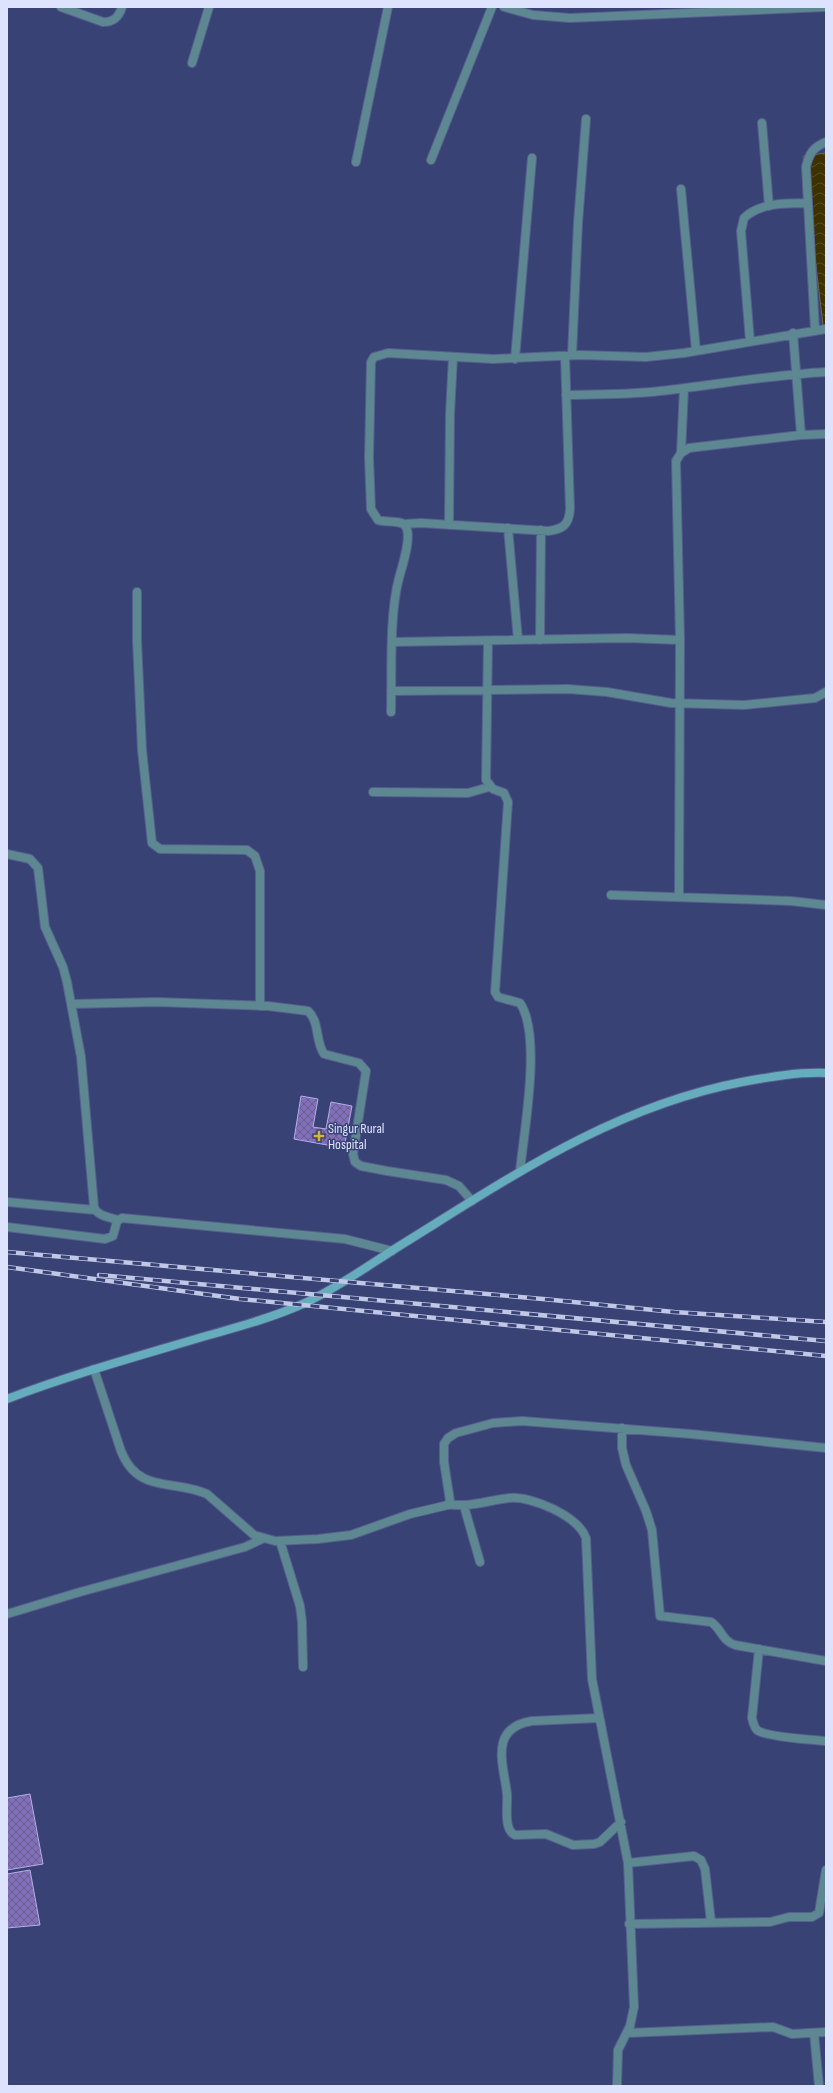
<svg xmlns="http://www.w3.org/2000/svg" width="833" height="2093" viewBox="0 0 833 2093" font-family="'Sofia Sans Condensed',sans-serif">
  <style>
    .water { fill: url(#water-waves); stroke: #6d664c }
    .building { fill: url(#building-cross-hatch); stroke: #b8abe9 }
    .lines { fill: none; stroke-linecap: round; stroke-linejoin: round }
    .service-casing { stroke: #565f8d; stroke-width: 10 }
    .minor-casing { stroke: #565f8d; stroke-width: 10 }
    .tertiary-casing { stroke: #565f8d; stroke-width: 10 }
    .secondary-casing { stroke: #565f8d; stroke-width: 10 }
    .service { stroke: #5d8892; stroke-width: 8 }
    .minor { stroke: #5d8892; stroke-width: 8 }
    .tertiary { stroke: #5d8892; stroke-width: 8 }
    .secondary { stroke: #65acbc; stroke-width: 8 }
    .rail-casing { stroke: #c1c8e5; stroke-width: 4.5 }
    .rail { stroke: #384275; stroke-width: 3; stroke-dasharray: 9; stroke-linecap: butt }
    .poi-dot { fill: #d6b534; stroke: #384275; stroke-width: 1.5 }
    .labels { text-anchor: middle; stroke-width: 3; stroke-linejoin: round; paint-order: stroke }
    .poi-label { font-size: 14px; fill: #dde3fc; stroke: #384275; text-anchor: start }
  </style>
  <defs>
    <pattern id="water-waves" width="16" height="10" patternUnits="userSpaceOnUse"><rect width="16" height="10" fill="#3d3100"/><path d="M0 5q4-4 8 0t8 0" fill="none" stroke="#594f26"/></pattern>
    <pattern id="building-cross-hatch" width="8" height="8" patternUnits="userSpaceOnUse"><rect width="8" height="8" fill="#8170b9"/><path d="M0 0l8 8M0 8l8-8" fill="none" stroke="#685e8d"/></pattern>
  </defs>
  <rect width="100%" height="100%" fill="#384275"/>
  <path class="water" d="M 826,153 L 826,325 L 823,325 L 803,156 Z"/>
  <path class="building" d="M 301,1096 L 318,1099 L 313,1127 L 326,1129 L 331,1102 L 352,1106 L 344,1148 L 294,1139 Z
    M 30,1794 L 43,1864 L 7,1870 L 7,1798 Z
    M 30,1870 L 40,1925 L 7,1928 L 7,1874 Z"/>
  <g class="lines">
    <g class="service-casing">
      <path id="service" d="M 137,592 L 137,640 L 142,750 L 152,843 L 160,849 L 247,850 L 255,856 L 260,871 L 260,1006
        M 7,854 L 30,859 L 38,868 L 45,927 L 63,967 L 67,982 L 81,1057 L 94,1207 C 97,1216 109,1217 118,1220
        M 72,1004 L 157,1002 L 268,1006 L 308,1011 C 320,1022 315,1041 324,1054 L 359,1063 L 366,1071 L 353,1154 L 355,1162 L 361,1166 L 387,1171 L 446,1180 L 459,1186 L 472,1201
        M 7,1202 L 95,1210"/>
    </g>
    <g class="minor-casing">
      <path id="minor" d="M 61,7 L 103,22 C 114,22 119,17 122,7
        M 192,63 L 209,7
        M 762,123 L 769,206
        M 431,160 L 492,7
        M 356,162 L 388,7
        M 681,189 L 696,351
        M 815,330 L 806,167 C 809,154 813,147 826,142
        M 793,333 L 801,435
        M 750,341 L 741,231 L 744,218 C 759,203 786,203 807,203
        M 572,355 L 578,223 L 586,119
        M 515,359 L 532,158
        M 566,395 C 597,394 629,395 660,391 C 715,385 770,375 826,372
        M 681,453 L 684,388
        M 404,524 L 421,523 L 548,531 C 563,529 569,525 570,509 L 565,356
        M 449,525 L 450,414 L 453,357
        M 508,528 L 518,640
        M 540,640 L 541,530
        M 488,641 L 486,780 L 493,789 L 504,793 L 508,802 L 495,992 L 498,997 L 520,1003 C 542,1035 524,1131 520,1171
        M 392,642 L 627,638 L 680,640
        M 391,691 L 568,689 L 607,692 L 671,703 L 744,705 L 815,698 L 826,692
        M 391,712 C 392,673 389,615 399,578 C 402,567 412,537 406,527 C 402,519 386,523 378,520 L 371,509 L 369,458 L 371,362 L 374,357 L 388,353 L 493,359 L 580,355 L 646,357 L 684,353 L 826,329
        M 373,792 L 468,793 L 489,787
        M 611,895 L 791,901 L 826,905
        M 679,896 L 680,640 L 676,461 L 681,453 L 689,448 L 801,435 L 826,434
        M 7,1227 L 105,1239 L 113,1236 L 117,1221 L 122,1218 L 345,1239 L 392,1251
        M 94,1369 L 121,1451 C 138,1494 173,1479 207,1494 L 254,1535 L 275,1541 L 318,1539 L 351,1535 L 410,1514 L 448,1505 L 450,1501 L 444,1462 L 444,1444 L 448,1438 L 456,1433 L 493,1423 L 522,1421 L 691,1434 L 826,1448
        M 622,1428 L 622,1448 L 626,1465 L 646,1511 L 652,1530 L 660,1616 L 711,1622 C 721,1628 722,1641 735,1645 L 826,1661
        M 448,1504 C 470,1508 488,1500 510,1498 C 532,1496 578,1516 586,1538 L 592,1679 L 628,1863 L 634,2007 L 630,2026 L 618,2050 L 617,2086
        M 464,1506 L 480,1562
        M 280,1541 L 300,1606 L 302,1622 L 303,1667
        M 7,1614 L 80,1592 L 245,1547 L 262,1539
        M 759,1649 L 752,1718 C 753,1722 754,1727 757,1730 C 765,1737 813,1740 826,1741
        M 599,1718 L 532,1721 C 488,1728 504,1766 507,1794 C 508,1805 503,1830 515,1835 L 546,1834 L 573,1845 L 594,1844 L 600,1842 L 621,1822
        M 628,1863 L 694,1856 L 701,1860 L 705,1869 L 711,1922
        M 629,1924 L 770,1922 L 789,1917 L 812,1917 L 819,1913 L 826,1870
        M 627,2033 L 773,2027 L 792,2034 L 826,2032
        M 814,2033 L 819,2086"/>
    </g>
    <g class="tertiary-casing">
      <path id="tertiary" d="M 504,7 L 533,15 L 570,18 L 826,7"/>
    </g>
    <g class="secondary-casing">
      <path id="secondary" d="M 7,1399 C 70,1375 135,1357 199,1338 C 234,1328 272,1318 305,1303 C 339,1287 369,1265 401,1245 C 511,1177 612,1107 742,1082 C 769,1077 798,1072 826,1073"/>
    </g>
    <use href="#service" class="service"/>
    <use href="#minor" class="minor"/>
    <use href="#tertiary" class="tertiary"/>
    <use href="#secondary" class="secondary"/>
    <g class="rail-casing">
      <path id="rail" d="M 7,1252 L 543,1299 L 674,1312 L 826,1322
        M 7,1267 L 240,1299 L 826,1356
        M 99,1275 L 826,1341"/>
    </g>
    <use href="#rail" class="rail"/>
  </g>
  <path class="poi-dot" d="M317 1130h4v4h4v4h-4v4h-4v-4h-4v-4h4z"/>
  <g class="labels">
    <g class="poi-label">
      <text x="328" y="1133">Singur Rural<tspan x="328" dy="16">Hospital</tspan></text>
    </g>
  </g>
  <rect width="833" height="2093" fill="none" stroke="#dde3fc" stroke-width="16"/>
</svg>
